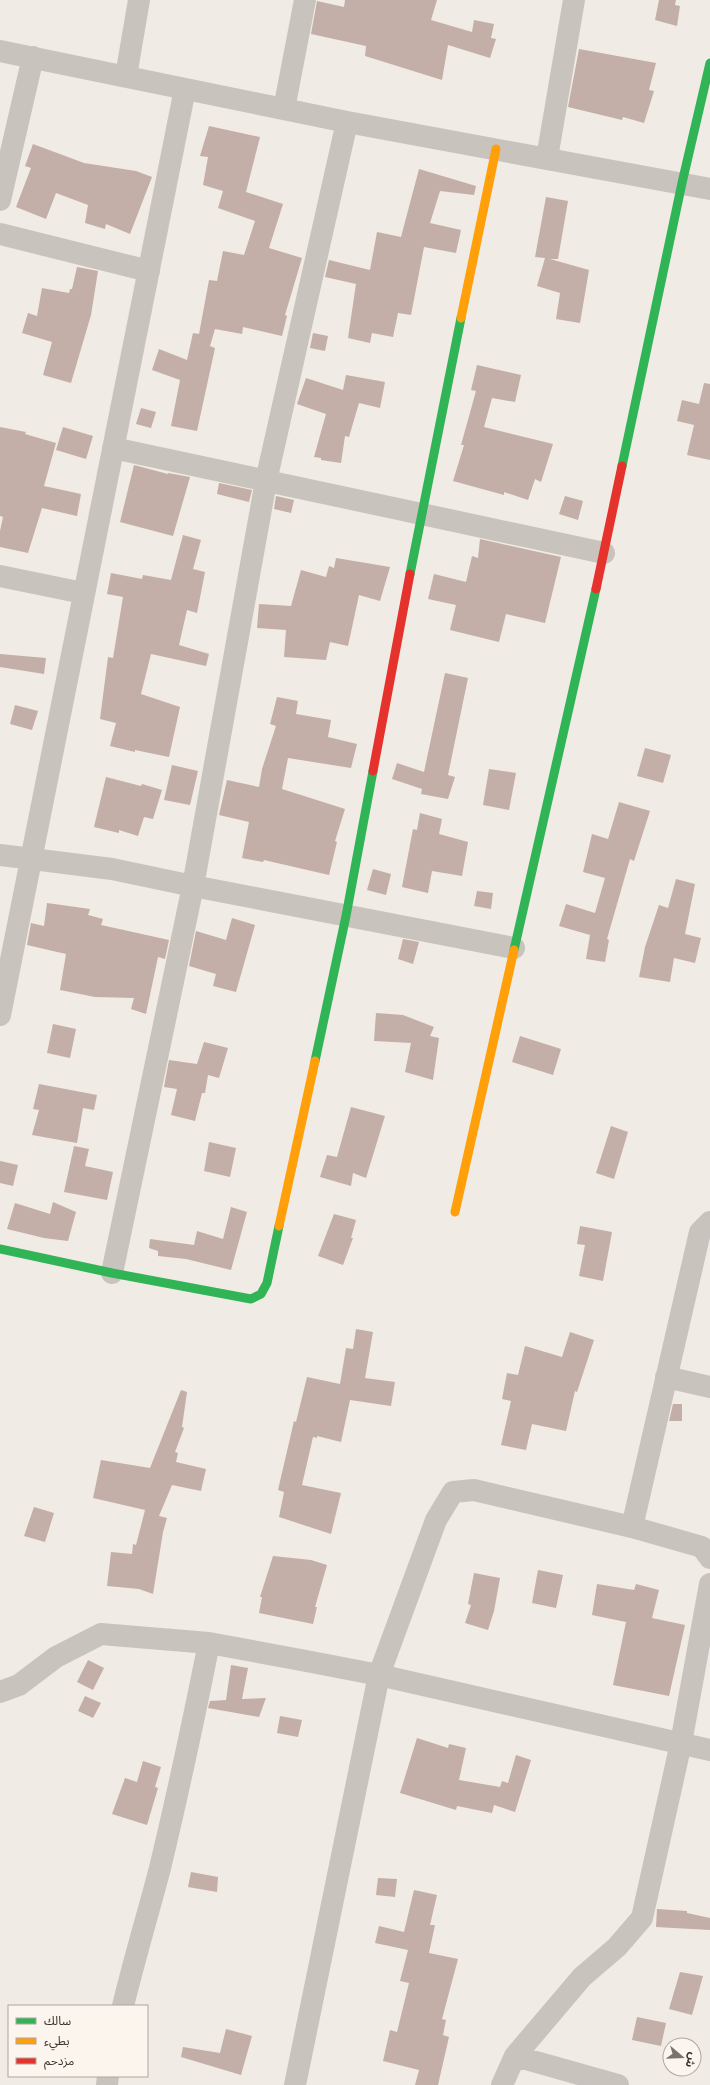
<svg xmlns="http://www.w3.org/2000/svg" width="710" height="2085" viewBox="0 0 710 2085" font-family="'PT Sans Narrow','Noto Sans Arabic',sans-serif">
  <style>
    .building { fill: #c3afa7 }
    .lines { fill: none; stroke-linecap: round; stroke-linejoin: round }
    .street { stroke: #c9c3be; stroke-width: 22 }
    .fast { stroke: #30b455; stroke-width: 9 }
    .slow { stroke: #ff9f0a; stroke-width: 9 }
    .jam { stroke: #e5322d; stroke-width: 9 }
  </style>
  <rect width="100%" height="100%" fill="#f0ebe5"/>
  <path class="building" d="M 345,0 L 437,0 L 431,20 L 472,32 L 474,20 L 494,24 L 491,38 L 496,39 L 490,58 L 448,45 L 442,80 L 365,56 L 366,46 L 311,34 L 317,1 L 344,7 Z
    M 659,0 L 676,0 L 675,5 L 680,6 L 677,26 L 655,20 Z
    M 579,49 L 656,63 L 649,90 L 654,91 L 644,123 L 623,117 L 622,120 L 568,107 Z
    M 209,126 L 260,137 L 246,192 L 283,204 L 269,248 L 302,258 L 285,315 L 287,316 L 282,336 L 243,327 L 242,334 L 215,329 L 210,346 L 215,348 L 197,431 L 171,426 L 180,380 L 152,370 L 159,349 L 187,360 L 193,333 L 199,334 L 209,280 L 217,281 L 223,251 L 244,255 L 255,221 L 218,208 L 223,191 L 203,185 L 208,157 L 200,156 Z
    M 33,144 L 84,163 L 136,171 L 152,177 L 130,234 L 106,224 L 105,229 L 85,223 L 88,205 L 56,193 L 46,219 L 16,207 L 31,168 L 25,166 Z
    M 419,169 L 476,186 L 474,195 L 440,191 L 430,223 L 461,230 L 456,253 L 424,247 L 411,315 L 398,313 L 393,337 L 372,333 L 370,343 L 348,338 L 356,284 L 325,277 L 329,260 L 370,270 L 377,232 L 401,237 Z
    M 546,197 L 568,201 L 558,259 L 550,259 L 589,270 L 580,323 L 556,319 L 560,293 L 537,286 L 545,258 L 535,257 Z
    M 77,267 L 98,271 L 91,315 L 71,383 L 43,375 L 52,342 L 22,333 L 28,313 L 37,316 L 42,288 L 69,293 L 70,289 L 72,289 Z
    M 313,333 L 328,336 L 325,351 L 310,348 Z
    M 477,365 L 521,375 L 515,402 L 492,398 L 484,427 L 553,444 L 541,482 L 535,479 L 528,500 L 504,492 L 504,495 L 453,481 L 464,445 L 461,445 L 476,391 L 471,390 Z
    M 346,375 L 385,382 L 380,408 L 359,403 L 349,437 L 345,436 L 341,463 L 321,460 L 321,458 L 314,457 L 326,414 L 297,404 L 306,378 L 343,390 Z
    M 704,383 L 710,384 L 710,460 L 687,455 L 694,425 L 677,421 L 682,400 L 699,404 Z
    M 141,408 L 156,412 L 151,428 L 136,424 Z
    M 0,427 L 26,432 L 25,434 L 56,443 L 44,486 L 81,494 L 77,516 L 42,508 L 28,553 L 0,547 L 0,531 L 3,517 L 0,516 Z
    M 63,427 L 93,436 L 86,459 L 56,450 Z
    M 134,465 L 168,474 L 168,473 L 190,477 L 173,536 L 120,522 Z
    M 219,483 L 252,490 L 249,502 L 217,494 Z
    M 276,496 L 294,500 L 291,513 L 274,509 Z
    M 565,496 L 583,501 L 578,520 L 559,514 Z
    M 183,535 L 201,540 L 193,569 L 205,572 L 197,613 L 187,610 L 179,645 L 209,654 L 206,666 L 151,654 L 141,694 L 180,707 L 169,757 L 135,750 L 135,752 L 110,746 L 116,723 L 100,719 L 108,657 L 113,658 L 123,597 L 107,594 L 111,573 L 142,579 L 143,575 L 171,580 Z
    M 480,539 L 561,557 L 545,623 L 506,614 L 499,642 L 450,630 L 456,605 L 428,599 L 434,574 L 466,582 L 472,556 L 478,558 Z
    M 336,558 L 390,567 L 380,601 L 359,595 L 348,646 L 330,642 L 326,660 L 284,657 L 286,630 L 257,628 L 259,604 L 291,606 L 301,570 L 326,577 L 329,566 L 334,568 Z
    M 0,654 L 46,658 L 44,674 L 0,667 Z
    M 445,673 L 468,678 L 448,775 L 455,777 L 448,799 L 421,794 L 422,789 L 392,779 L 397,763 L 424,772 Z
    M 277,697 L 298,701 L 296,714 L 331,720 L 328,737 L 357,744 L 351,768 L 288,758 L 282,789 L 345,809 L 335,841 L 337,842 L 329,875 L 264,860 L 263,862 L 242,858 L 249,822 L 219,815 L 227,780 L 259,787 L 262,769 L 276,726 L 270,724 Z
    M 15,705 L 38,711 L 32,730 L 10,724 Z
    M 645,748 L 671,755 L 663,783 L 637,776 Z
    M 172,765 L 198,771 L 190,805 L 164,800 Z
    M 489,769 L 516,773 L 509,810 L 483,805 Z
    M 106,777 L 141,786 L 142,784 L 162,790 L 153,819 L 144,817 L 138,836 L 119,830 L 119,833 L 94,827 Z
    M 619,802 L 650,811 L 634,861 L 630,859 L 607,939 L 609,940 L 605,962 L 586,959 L 590,935 L 559,926 L 566,904 L 595,913 L 605,878 L 583,872 L 592,834 L 608,839 Z
    M 420,813 L 442,819 L 439,834 L 468,842 L 462,876 L 432,871 L 428,893 L 402,887 L 413,829 L 417,830 Z
    M 373,869 L 391,874 L 386,895 L 367,890 Z
    M 676,879 L 695,884 L 685,934 L 701,938 L 695,963 L 674,958 L 670,982 L 639,977 L 645,947 L 659,905 L 668,908 Z
    M 477,891 L 493,893 L 491,909 L 474,906 Z
    M 47,903 L 90,909 L 88,915 L 103,919 L 101,925 L 169,940 L 165,959 L 158,957 L 146,1014 L 131,1009 L 134,998 L 95,997 L 60,990 L 66,954 L 27,945 L 31,923 L 44,926 Z
    M 232,918 L 255,925 L 236,992 L 213,986 L 216,974 L 189,966 L 196,931 L 226,940 Z
    M 403,939 L 419,942 L 413,964 L 398,959 Z
    M 376,1013 L 403,1015 L 434,1027 L 430,1036 L 439,1038 L 433,1080 L 405,1072 L 411,1043 L 374,1041 Z
    M 53,1024 L 76,1029 L 70,1058 L 47,1053 Z
    M 520,1036 L 561,1049 L 553,1075 L 512,1062 Z
    M 204,1042 L 228,1048 L 219,1078 L 208,1075 L 205,1093 L 202,1093 L 195,1121 L 171,1115 L 177,1089 L 164,1087 L 169,1060 L 197,1064 Z
    M 39,1084 L 97,1095 L 94,1110 L 83,1108 L 77,1143 L 32,1135 L 39,1110 L 33,1109 Z
    M 351,1107 L 385,1116 L 366,1178 L 353,1173 L 351,1186 L 320,1177 L 327,1155 L 337,1157 Z
    M 611,1126 L 628,1132 L 614,1179 L 596,1173 Z
    M 209,1142 L 236,1148 L 230,1177 L 204,1171 Z
    M 74,1146 L 89,1149 L 85,1166 L 113,1172 L 107,1200 L 64,1192 Z
    M 0,1161 L 18,1165 L 13,1186 L 0,1183 Z
    M 53,1202 L 76,1212 L 68,1241 L 44,1238 L 7,1229 L 15,1203 L 50,1214 Z
    M 231,1207 L 247,1212 L 231,1270 L 186,1259 L 158,1256 L 158,1251 L 149,1248 L 150,1239 L 194,1245 L 197,1231 L 223,1239 Z
    M 334,1214 L 356,1220 L 351,1238 L 353,1238 L 343,1265 L 318,1256 Z
    M 580,1226 L 612,1232 L 603,1281 L 579,1276 L 585,1245 L 577,1244 Z
    M 356,1329 L 373,1332 L 365,1378 L 395,1382 L 391,1406 L 350,1400 L 341,1442 L 317,1436 L 317,1438 L 313,1437 L 302,1485 L 341,1493 L 331,1534 L 279,1517 L 284,1492 L 278,1490 L 294,1421 L 296,1422 L 307,1377 L 340,1384 L 346,1348 L 353,1349 Z
    M 570,1332 L 594,1340 L 577,1392 L 575,1391 L 566,1431 L 532,1424 L 526,1450 L 501,1445 L 511,1401 L 502,1399 L 507,1373 L 518,1375 L 525,1346 L 562,1357 Z
    M 181,1390 L 187,1392 L 182,1427 L 184,1428 L 175,1452 L 178,1453 L 176,1462 L 206,1469 L 201,1491 L 172,1485 L 159,1516 L 167,1518 L 163,1532 L 153,1594 L 139,1589 L 107,1586 L 111,1552 L 132,1554 L 133,1544 L 136,1545 L 145,1510 L 93,1498 L 101,1460 L 150,1468 Z
    M 673,1404 L 682,1404 L 682,1421 L 669,1421 Z
    M 34,1507 L 54,1513 L 45,1542 L 24,1536 Z
    M 273,1556 L 311,1560 L 327,1565 L 315,1607 L 317,1607 L 313,1624 L 259,1613 L 262,1597 L 260,1597 Z
    M 538,1570 L 563,1575 L 556,1608 L 532,1603 Z
    M 474,1573 L 500,1578 L 494,1611 L 488,1630 L 465,1623 L 471,1605 L 468,1604 Z
    M 597,1584 L 634,1590 L 636,1584 L 659,1590 L 652,1618 L 685,1625 L 669,1696 L 613,1685 L 626,1622 L 592,1615 Z
    M 88,1660 L 104,1668 L 93,1690 L 77,1682 Z
    M 231,1665 L 248,1668 L 242,1699 L 266,1698 L 259,1717 L 208,1708 L 210,1701 L 226,1700 Z
    M 85,1696 L 101,1703 L 93,1718 L 78,1711 Z
    M 280,1716 L 302,1720 L 298,1737 L 277,1733 Z
    M 417,1738 L 448,1748 L 449,1744 L 466,1748 L 459,1780 L 500,1787 L 502,1781 L 508,1783 L 516,1755 L 531,1760 L 515,1812 L 494,1805 L 492,1813 L 457,1806 L 456,1810 L 400,1793 Z
    M 143,1761 L 161,1767 L 155,1787 L 158,1788 L 147,1825 L 112,1814 L 125,1778 L 137,1782 Z
    M 191,1872 L 218,1877 L 217,1892 L 188,1887 Z
    M 378,1878 L 397,1879 L 395,1897 L 376,1895 Z
    M 414,1890 L 437,1895 L 430,1925 L 435,1925 L 429,1953 L 458,1959 L 442,2019 L 446,2020 L 443,2035 L 449,2037 L 438,2085 L 415,2085 L 419,2070 L 383,2061 L 390,2030 L 397,2032 L 409,1983 L 400,1981 L 408,1950 L 375,1943 L 379,1926 L 404,1932 Z
    M 657,1909 L 687,1911 L 687,1913 L 710,1918 L 710,1930 L 656,1927 Z
    M 680,1972 L 703,1976 L 692,2015 L 669,2009 Z
    M 637,2017 L 666,2023 L 661,2046 L 632,2040 Z
    M 226,2029 L 252,2036 L 241,2075 L 181,2057 L 183,2047 L 220,2053 Z"/>
  <g class="lines">
    <path class="street" d="M 0,51 L 347,122 L 710,189
      M 126,76 L 139,0
      M 284,109 L 305,0
      M 547,158 L 574,0
      M 0,200 L 33,57
      M 0,234 L 149,271
      M 113,448 L 604,553
      M 0,576 L 83,593
      M 0,855 L 112,869 L 193,886 L 514,948
      M 0,1015 L 185,89
      M 112,1273 L 193,886 L 266,481 L 347,122
      M 666,1377 L 710,1387
      M 632,1527 L 700,1232 L 710,1222
      M 0,1692 L 19,1685 L 56,1657 L 101,1634 L 209,1643 L 301,1660 L 379,1675 L 710,1750
      M 123,2006 C 134,1960 148,1914 160,1868 C 178,1793 194,1718 209,1643
      M 515,2056 L 618,2085
      M 107,2085 L 108,2076
      M 295,2085 L 379,1675 L 436,1520 L 453,1492 L 474,1490 L 632,1527 L 702,1547 L 710,1558
      M 502,2085 L 515,2056 L 582,1977 L 617,1947 L 642,1918 L 681,1743 L 710,1584"/>
    <path class="fast" d="M 622,466 L 682,183 L 710,63
      M 410,574 L 461,318
      M 514,950 L 596,589
      M 315,1061 L 346,916 L 373,771
      M 0,1249 L 112,1273 L 251,1299 L 261,1294 L 267,1283 L 279,1226"/>
    <path class="slow" d="M 461,318 L 496,149
      M 455,1212 L 514,950
      M 279,1226 L 315,1061"/>
    <path class="jam" d="M 596,589 L 622,466
      M 373,771 L 410,574"/>
  </g>
  <rect x="8" y="2005" width="140" height="72" fill="#fbf5ee" stroke="#aea6a0"/>
  <rect x="16" y="2018" width="20" height="6" fill="#30b455" stroke="#aea6a0"/>
  <text x="44" y="2025" font-size="12" fill="#3b302b">سالك</text>
  <rect x="16" y="2038" width="20" height="6" fill="#ff9f0a" stroke="#aea6a0"/>
  <text x="44" y="2045" font-size="12" fill="#3b302b">بطيء</text>
  <rect x="16" y="2058" width="20" height="6" fill="#e5322d" stroke="#aea6a0"/>
  <text x="44" y="2065" font-size="12" fill="#3b302b">مزدحم</text>
  <g transform="translate(682 2057) rotate(109)"><circle r="19" fill="#fbf5ee" stroke="#aea6a0"/>
  <path d="M0-3L7 15L0 10L-7 15Z" fill="#7a716c"/>
  <text y="-6" font-size="11" font-weight="bold" text-anchor="middle" fill="#3b302b">ش</text>
  </g>
</svg>
